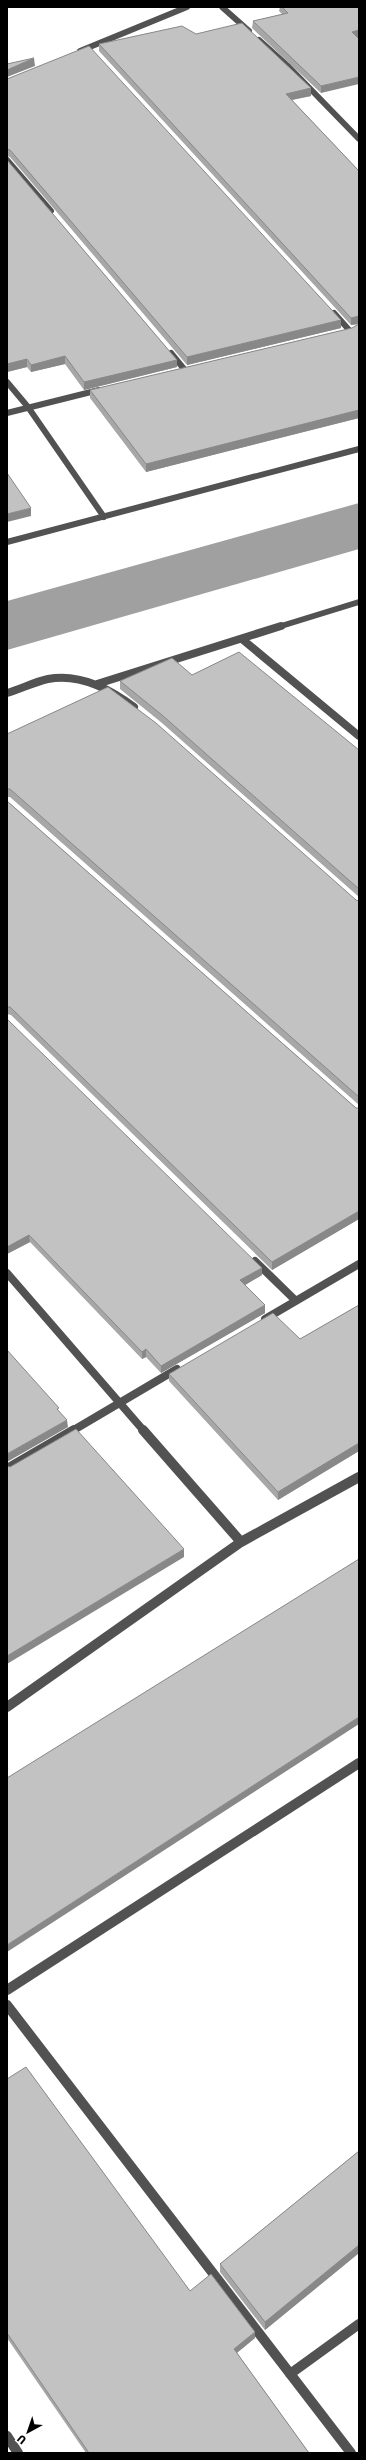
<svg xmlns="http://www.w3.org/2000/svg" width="366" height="2460" viewBox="0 0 366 2460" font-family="Jost,sans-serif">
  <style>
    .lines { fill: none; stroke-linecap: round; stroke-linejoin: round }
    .river { fill: #a0a0a0; fill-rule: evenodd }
    .minor-far2 { stroke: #525252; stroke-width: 6 }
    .minor-far1 { stroke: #525252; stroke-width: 8 }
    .minor { stroke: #525252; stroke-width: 10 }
    .wall { fill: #a7a7a7 }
    .shaded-wall { fill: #888 }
    .building { fill: #c2c2c2; stroke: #888 }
  </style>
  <rect width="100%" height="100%" fill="#fff"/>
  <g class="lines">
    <path class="river" d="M 359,503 L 359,549 L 7,650 L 7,601 Z"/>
    <path class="minor-far2" d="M 222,7 L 249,31
      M 259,40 L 289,67 L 359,139
      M 80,51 L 187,7
      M 7,160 L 51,211
      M 334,313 L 350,331
      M 171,353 L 184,369
      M 7,382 L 28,407 L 104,517
      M 7,413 L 99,390
      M 7,542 L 359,449
      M 278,627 L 359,602"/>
    <path class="minor-far1" d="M 242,639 L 359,736
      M 97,684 L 281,626
      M 7,693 C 21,689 34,682 48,679 C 79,673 110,689 134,707
      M 255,1261 L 296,1301
      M 7,1273 L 144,1431
      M 265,1319 L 359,1264
      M 72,1431 L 177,1369"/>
    <path class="minor" d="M 143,1430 L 241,1542
      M 7,1469 L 74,1430
      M 7,1707 L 241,1542 L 359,1477
      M 7,1990 L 359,1763
      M 7,2005 L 351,2453
      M 290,2374 L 359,2324
      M 7,2436 L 18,2453"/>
  </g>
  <path class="wall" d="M 280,7 L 359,7 L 358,38 L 321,93 L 252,28 L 253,21 L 282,14 L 279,11 Z
    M 196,34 L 311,96 L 292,100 L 359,171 L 359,418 L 146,472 L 90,398 L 90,390 L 352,328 L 359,324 L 351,325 L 99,51 L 99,44 Z
    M 7,79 L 341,328 L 187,365 L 10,157 L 7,156 Z
    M 7,160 L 177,360 L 177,367 L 84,390 L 65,364 L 31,372 L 27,367 L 7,372 Z
    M 192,675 L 359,750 L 359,897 L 162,723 L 120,689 L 120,681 Z
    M 7,734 L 356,900 L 359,901 L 359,1105 L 10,797 L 7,797 Z
    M 7,801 L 356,1108 L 359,1108 L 359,1219 L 272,1270 L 11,1015 L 7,1014 Z
    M 7,1019 L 262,1275 L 245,1285 L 265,1313 L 161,1373 L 146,1357 L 142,1359 L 30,1242 L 7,1254 Z
    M 359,1305 L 359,1451 L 278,1500 L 169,1381 L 169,1374 L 300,1339 Z
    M 7,2079 L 190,2291 L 255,2338 L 237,2353 L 309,2453 L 86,2453 L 7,2338 Z
    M 359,2151 L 359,2253 L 265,2330 L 220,2272 L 220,2264 Z"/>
  <path class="shaded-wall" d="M 359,30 L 359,38 L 352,39 L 352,32 Z
    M 34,58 L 35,66 L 7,77 L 7,70 Z
    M 359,77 L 359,84 L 321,93 L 321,86 Z
    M 311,88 L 311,96 L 286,101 L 286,94 Z
    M 359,316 L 359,324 L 351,325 L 351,318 Z
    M 341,320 L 341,328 L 187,365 L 187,357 Z
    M 65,356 L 65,364 L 31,372 L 31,365 Z
    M 27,359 L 27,367 L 7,372 L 7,364 Z
    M 177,360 L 177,367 L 84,390 L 84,382 Z
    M 359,410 L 359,418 L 146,472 L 146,464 Z
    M 31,508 L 31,516 L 7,522 L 7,514 Z
    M 359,1211 L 359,1219 L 272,1270 L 272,1262 Z
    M 29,1235 L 30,1242 L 7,1254 L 7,1247 Z
    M 262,1268 L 262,1275 L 240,1288 L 240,1280 Z
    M 265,1305 L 265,1313 L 161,1373 L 161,1366 Z
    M 146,1349 L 146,1357 L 142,1359 L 142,1352 Z
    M 67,1420 L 68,1427 L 7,1462 L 7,1454 Z
    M 359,1443 L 359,1451 L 278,1500 L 278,1492 Z
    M 184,1549 L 184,1557 L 7,1664 L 7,1656 Z
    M 359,1717 L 359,1724 L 7,1952 L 7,1945 Z
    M 359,2245 L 359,2253 L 265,2330 L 265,2322 Z
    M 255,2332 L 255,2338 L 234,2355 L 234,2349 Z"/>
  <path class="building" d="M 282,7 L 359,7 L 359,30 L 352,32 L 359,39 L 359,77 L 321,86 L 253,21 L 288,13 Z
    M 242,23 L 311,88 L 286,94 L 359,171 L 359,316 L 351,318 L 99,44 L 182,26 L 196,34 Z
    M 89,46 L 341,320 L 187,357 L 10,150 L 7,149 L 7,79 Z
    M 34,58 L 7,70 L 7,64 Z
    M 7,160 L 177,360 L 84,382 L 65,356 L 31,365 L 27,359 L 7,364 Z
    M 359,324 L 359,410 L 146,464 L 90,390 L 352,328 Z
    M 7,473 L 31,508 L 7,514 Z
    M 239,652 L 359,750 L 359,889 L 162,715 L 120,681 L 172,658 L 192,675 Z
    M 108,687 L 156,723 L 356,900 L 359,901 L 359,1097 L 10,789 L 7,789 L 7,734 Z
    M 7,801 L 356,1108 L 359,1108 L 359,1211 L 272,1262 L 10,1007 L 7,1007 Z
    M 7,1019 L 262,1268 L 240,1280 L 265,1305 L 161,1366 L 146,1349 L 142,1352 L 29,1235 L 7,1247 Z
    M 359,1305 L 359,1443 L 278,1492 L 169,1374 L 273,1313 L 300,1339 Z
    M 7,1350 L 59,1408 L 57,1409 L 67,1420 L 7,1454 Z
    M 76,1429 L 184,1549 L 7,1656 L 7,1466 L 10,1467 Z
    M 359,1559 L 359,1717 L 7,1945 L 7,1778 Z
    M 26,2067 L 190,2291 L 211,2274 L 255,2332 L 234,2349 L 309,2453 L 89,2453 L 7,2333 L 7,2079 Z
    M 359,2151 L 359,2245 L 265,2322 L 220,2264 Z"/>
  <rect width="366" height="2460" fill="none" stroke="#000000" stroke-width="16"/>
  <g transform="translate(28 2432) rotate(220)" stroke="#ffffff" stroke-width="3" paint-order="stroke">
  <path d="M0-3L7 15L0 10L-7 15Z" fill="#000000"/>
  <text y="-6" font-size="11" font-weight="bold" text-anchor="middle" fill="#000000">U</text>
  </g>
</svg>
